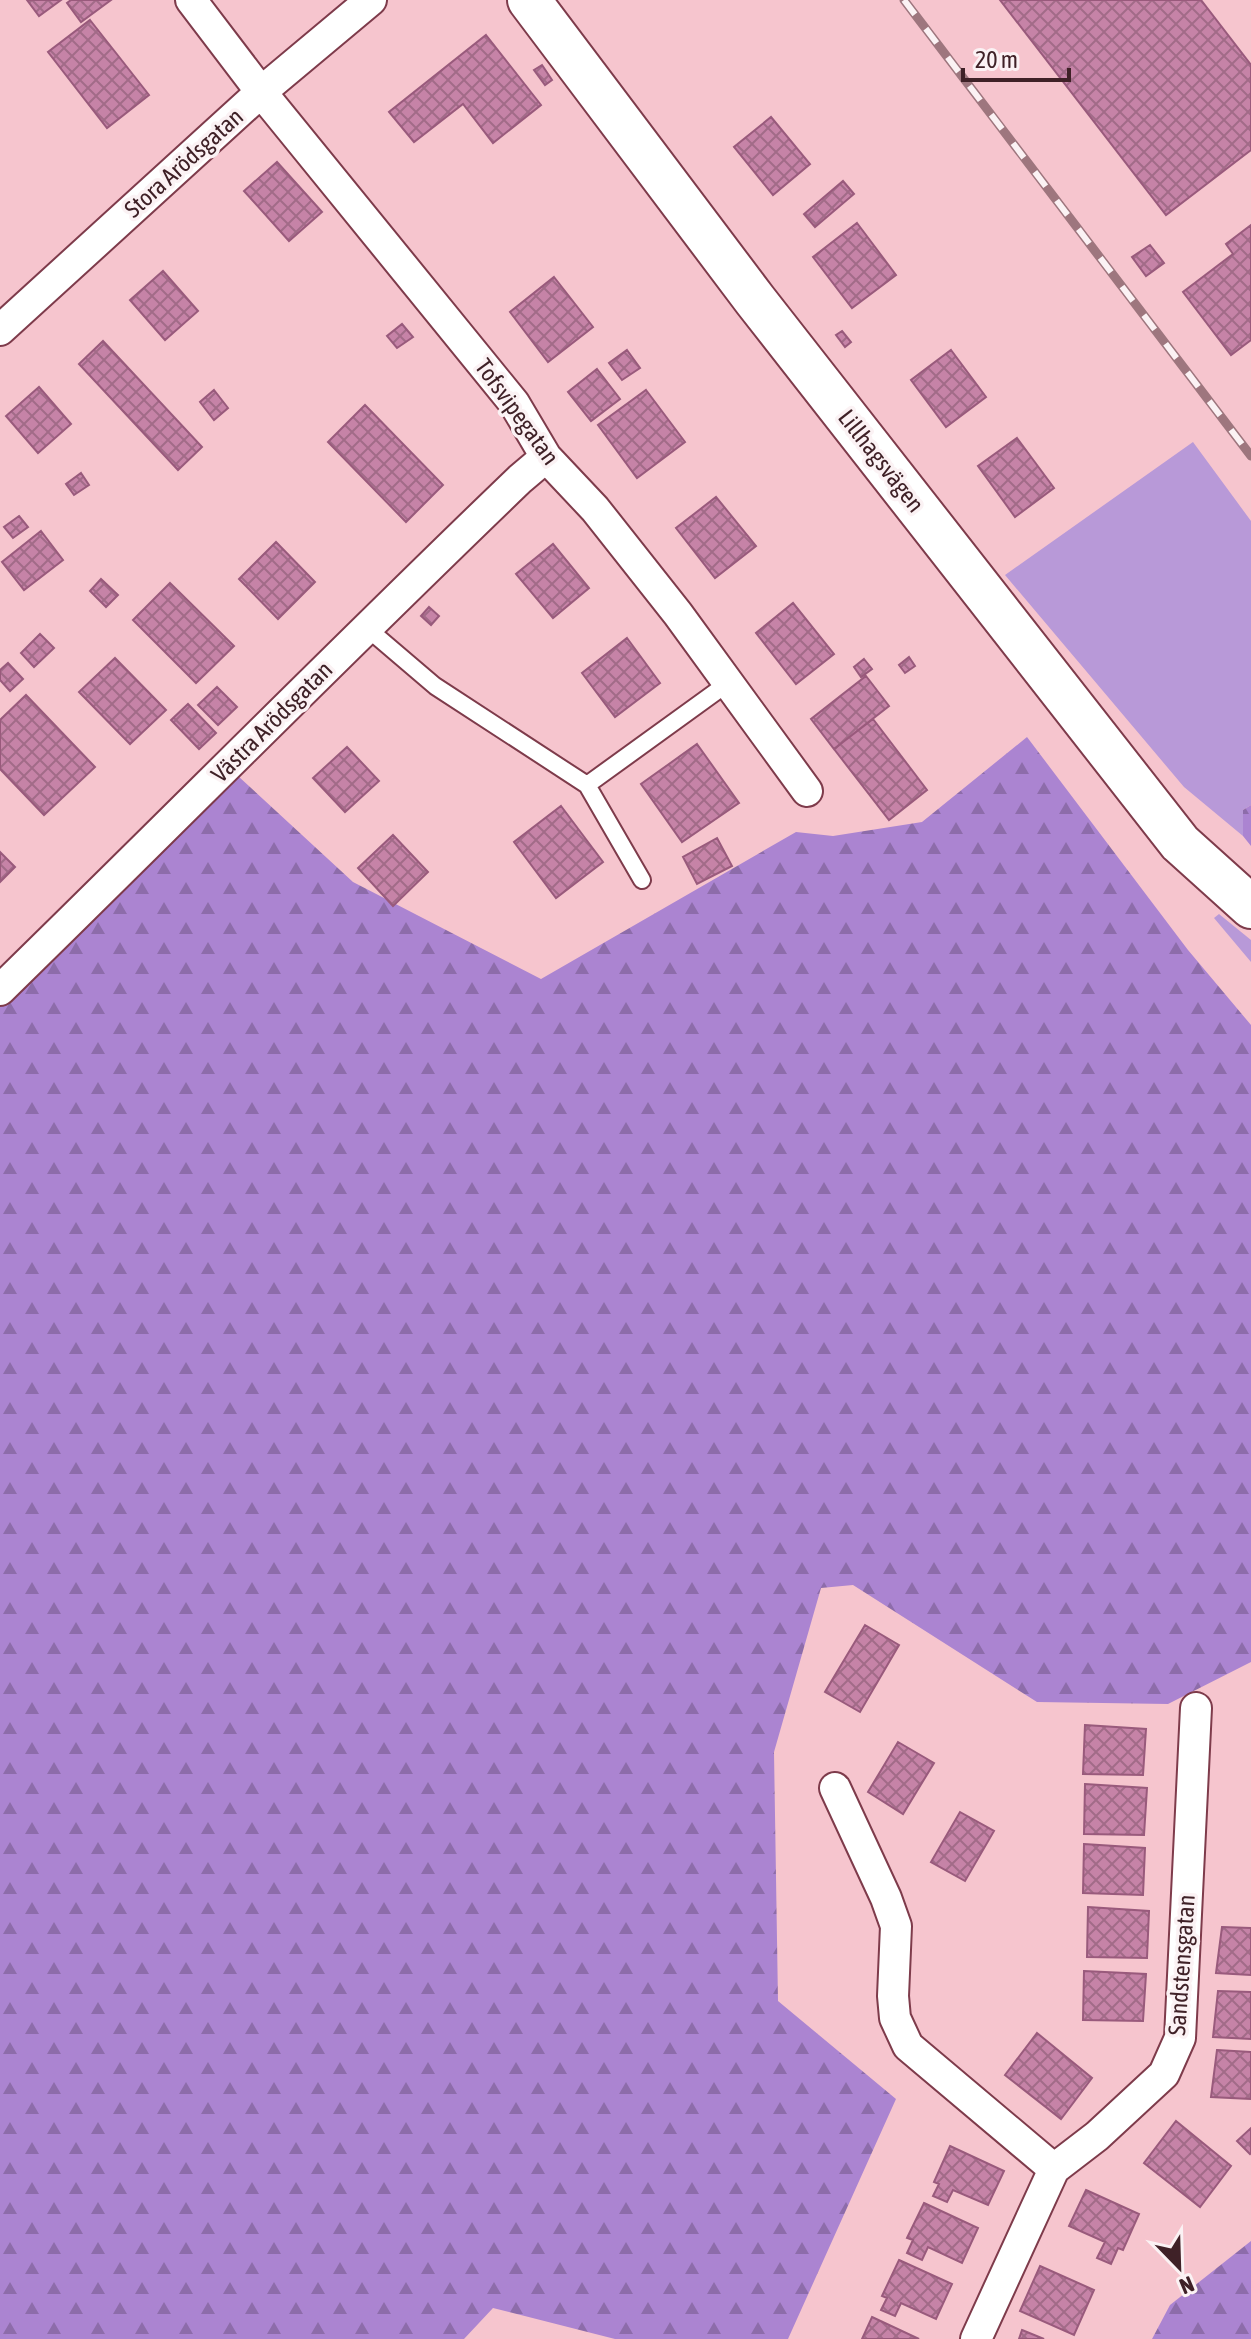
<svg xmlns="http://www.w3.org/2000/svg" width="1251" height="2339" viewBox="0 0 1251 2339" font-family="'Asap Condensed',sans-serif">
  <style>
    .green { fill: #b899d8 }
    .forest { fill: url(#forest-firs) }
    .building { fill: url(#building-cross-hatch); stroke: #995a7c; stroke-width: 2 }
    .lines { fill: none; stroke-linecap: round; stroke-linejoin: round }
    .lane-casing { stroke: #7e3b4b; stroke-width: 20 }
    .street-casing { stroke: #7e3b4b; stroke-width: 34 }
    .secondary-casing { stroke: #7e3b4b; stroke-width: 46 }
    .lane { stroke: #fff; stroke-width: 16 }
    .street { stroke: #fff; stroke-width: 30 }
    .secondary { stroke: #fff; stroke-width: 42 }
    .rail-casing { stroke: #9e767e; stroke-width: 9 }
    .rail { stroke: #fbf2f4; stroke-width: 6; stroke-dasharray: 18; stroke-linecap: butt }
    .labels { text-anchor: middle; stroke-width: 7; stroke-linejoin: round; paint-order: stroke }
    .street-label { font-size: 24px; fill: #3f2127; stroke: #fbf2f4 }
  </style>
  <defs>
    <pattern id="forest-firs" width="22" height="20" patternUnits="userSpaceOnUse" patternTransform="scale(2)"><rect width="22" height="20" fill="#ab84d1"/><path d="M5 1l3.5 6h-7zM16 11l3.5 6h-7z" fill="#8d6caa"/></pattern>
    <pattern id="building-cross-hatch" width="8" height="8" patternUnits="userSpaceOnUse" patternTransform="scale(2)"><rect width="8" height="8" fill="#c683a7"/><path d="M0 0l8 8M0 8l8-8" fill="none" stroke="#a26b88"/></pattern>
  </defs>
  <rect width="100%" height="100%" fill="#f6c5ce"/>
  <path class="green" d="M 1193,442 L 1251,521 L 1251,805 L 1243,810 L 1243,836 L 1184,787 L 1005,575 Z
    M 1219,914 L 1251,940 L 1251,962 L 1214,918 Z"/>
  <path class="forest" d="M 1027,737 L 1188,950 L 1251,1025 L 1251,1662 L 1168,1704 L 1037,1702 L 853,1585 L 821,1588 L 774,1752 L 778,2001 L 896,2099 L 788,2339 L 615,2339 L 493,2308 L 464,2339 L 0,2339 L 0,1007 L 23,980 L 125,877 L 193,822 L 238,776 L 353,882 L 541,979 L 796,832 L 833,836 L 922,822 Z
    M 1251,805 L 1251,846 L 1243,836 L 1243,810 Z
    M 1251,2241 L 1251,2339 L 1152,2339 L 1170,2305 Z"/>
  <path class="building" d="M 27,0 L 61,0 L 39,16 Z
    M 71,0 L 111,0 L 81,22 L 67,3 Z
    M 1000,0 L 1201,0 L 1251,65 L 1251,150 L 1166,215 Z
    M 90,20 L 149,95 L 107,128 L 48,52 Z
    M 486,35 L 541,105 L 493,143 L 463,104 L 414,142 L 389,112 Z
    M 542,65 L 552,80 L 545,85 L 534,70 Z
    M 771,117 L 810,164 L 773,195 L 734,147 Z
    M 277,162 L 322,212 L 289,241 L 244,191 Z
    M 843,181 L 854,194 L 815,227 L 804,214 Z
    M 857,223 L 896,275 L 852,308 L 813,257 Z
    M 1251,225 L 1251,340 L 1231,355 L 1183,292 L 1233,254 L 1226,244 Z
    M 1150,245 L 1164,263 L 1146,276 L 1132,257 Z
    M 163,271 L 198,311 L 165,340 L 130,300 Z
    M 554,277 L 593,327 L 548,362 L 510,312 Z
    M 402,324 L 413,337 L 397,348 L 387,336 Z
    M 842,331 L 851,342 L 845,347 L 836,335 Z
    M 103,341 L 202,447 L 178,470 L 79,364 Z
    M 627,350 L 640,368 L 622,380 L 609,363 Z
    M 951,350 L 986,397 L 946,427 L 911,380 Z
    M 597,369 L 620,399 L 591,421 L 568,392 Z
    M 39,387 L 71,424 L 38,453 L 6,416 Z
    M 214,390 L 228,408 L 214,420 L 200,402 Z
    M 646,390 L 685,442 L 637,478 L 598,425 Z
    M 365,405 L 443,485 L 406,522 L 328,442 Z
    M 1017,438 L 1054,488 L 1015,517 L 978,466 Z
    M 81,473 L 89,485 L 74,495 L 66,484 Z
    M 716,497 L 756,546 L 715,578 L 676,528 Z
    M 19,516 L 28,527 L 13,538 L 4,527 Z
    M 41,531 L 63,560 L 24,590 L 2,562 Z
    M 276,542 L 315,582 L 278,619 L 239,579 Z
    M 553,544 L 589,588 L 553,618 L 516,574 Z
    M 101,579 L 118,595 L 106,607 L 90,591 Z
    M 170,583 L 234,646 L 196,683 L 133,620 Z
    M 793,603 L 834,654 L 796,684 L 756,633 Z
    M 429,607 L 439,616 L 431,625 L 421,616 Z
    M 40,634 L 54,648 L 34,667 L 21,653 Z
    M 627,638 L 660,683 L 615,717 L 582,673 Z
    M 909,657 L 915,666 L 905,673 L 899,665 Z
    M 115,658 L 166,710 L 130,744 L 79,692 Z
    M 864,659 L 872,669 L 861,677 L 854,667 Z
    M 8,663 L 23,679 L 10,691 L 0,680 L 0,670 Z
    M 866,676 L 889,706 L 834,749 L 811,719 Z
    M 217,687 L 237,707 L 218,725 L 198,705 Z
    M 26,695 L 95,767 L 44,815 L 0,769 L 0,720 Z
    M 188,704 L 216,733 L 199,749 L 171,720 Z
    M 873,719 L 927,790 L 889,820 L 834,749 Z
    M 697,744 L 739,803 L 682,842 L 641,784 Z
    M 347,747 L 379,781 L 345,812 L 313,778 Z
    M 561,806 L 603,862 L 556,898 L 514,842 Z
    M 393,835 L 428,872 L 393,906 L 358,868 Z
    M 717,838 L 732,866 L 697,884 L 683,857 Z
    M 0,852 L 15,867 L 0,882 Z
    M 865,1625 L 899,1645 L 860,1712 L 825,1692 Z
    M 1085,1725 L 1146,1729 L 1143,1775 L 1083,1774 Z
    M 898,1742 L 934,1763 L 903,1814 L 868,1792 Z
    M 1085,1784 L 1147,1788 L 1144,1835 L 1084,1834 Z
    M 960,1812 L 994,1831 L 965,1881 L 931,1862 Z
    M 1084,1844 L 1145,1848 L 1143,1895 L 1083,1893 Z
    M 1088,1907 L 1149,1911 L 1147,1958 L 1087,1957 Z
    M 1222,1927 L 1251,1928 L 1251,1975 L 1216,1973 Z
    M 1084,1971 L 1146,1974 L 1143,2021 L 1083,2020 Z
    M 1218,1991 L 1251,1992 L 1251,2039 L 1213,2037 Z
    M 1037,2033 L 1092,2078 L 1061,2119 L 1005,2075 Z
    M 1217,2050 L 1251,2052 L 1251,2099 L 1211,2097 Z
    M 1176,2121 L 1231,2166 L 1200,2207 L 1144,2163 Z
    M 1251,2128 L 1251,2153 L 1250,2154 L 1237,2141 Z
    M 950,2146 L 1004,2171 L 988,2205 L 953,2190 L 947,2202 L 933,2196 L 939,2184 L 934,2182 Z
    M 1086,2190 L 1139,2214 L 1123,2250 L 1118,2248 L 1111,2264 L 1097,2258 L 1105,2242 L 1069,2226 Z
    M 924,2203 L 978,2228 L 962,2263 L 928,2247 L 922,2260 L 907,2253 L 913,2240 L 907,2238 Z
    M 899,2260 L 952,2284 L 936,2319 L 901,2303 L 895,2316 L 881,2310 L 887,2298 L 882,2296 Z
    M 1040,2266 L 1094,2290 L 1074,2335 L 1020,2311 Z
    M 872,2317 L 919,2339 L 862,2339 Z
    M 1022,2330 L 1044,2339 L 1019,2339 Z"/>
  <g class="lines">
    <g class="lane-casing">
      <path id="lane" d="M 367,628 L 435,686 L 587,785 L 728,683
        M 587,785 L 642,880"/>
    </g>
    <g class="street-casing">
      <path id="street" d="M 191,0 L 261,92 L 514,403 L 546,457 L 595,509 L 678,614 L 807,791
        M 0,330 L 261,92 L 371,0
        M 0,990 C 174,820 345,647 520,479 L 546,457
        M 835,1788 L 886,1898 L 896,1926 L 893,1996 L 895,2018 L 908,2046 L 1054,2169
        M 976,2339 L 1054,2169 L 1097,2136 L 1164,2074 L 1180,2038 L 1196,1708"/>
    </g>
    <g class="secondary-casing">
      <path id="secondary" d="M 529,0 L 755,300 L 1180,843 L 1251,907"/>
    </g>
    <use href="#lane" class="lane"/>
    <use href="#street" class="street"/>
    <use href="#secondary" class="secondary"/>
    <g class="rail-casing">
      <path id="rail" d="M 904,0 L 1251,456"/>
    </g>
    <use href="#rail" class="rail"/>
  </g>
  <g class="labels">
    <g class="street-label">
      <text transform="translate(184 163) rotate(-42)" y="8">Stora Arödsgatan</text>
      <text transform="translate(517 412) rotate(54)" y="8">Tofsvipegatan</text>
      <text transform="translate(881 461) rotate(52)" y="8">Lillhagsvägen</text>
      <text transform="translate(272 722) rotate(-45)" y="8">Västra Arödsgatan</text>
      <text transform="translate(1182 1965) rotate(-86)" y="8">Sandstensgatan</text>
    </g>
  </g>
  <g transform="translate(1179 2267) rotate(157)" stroke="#fbf2f4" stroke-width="6" paint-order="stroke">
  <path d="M0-6L14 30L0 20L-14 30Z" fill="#3f2127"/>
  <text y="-12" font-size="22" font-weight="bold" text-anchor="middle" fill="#3f2127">N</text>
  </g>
  <path d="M963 68v12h106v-12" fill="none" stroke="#3f2127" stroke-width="4"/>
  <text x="975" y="68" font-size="24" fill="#3f2127" stroke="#fbf2f4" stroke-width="6" paint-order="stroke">20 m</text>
</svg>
